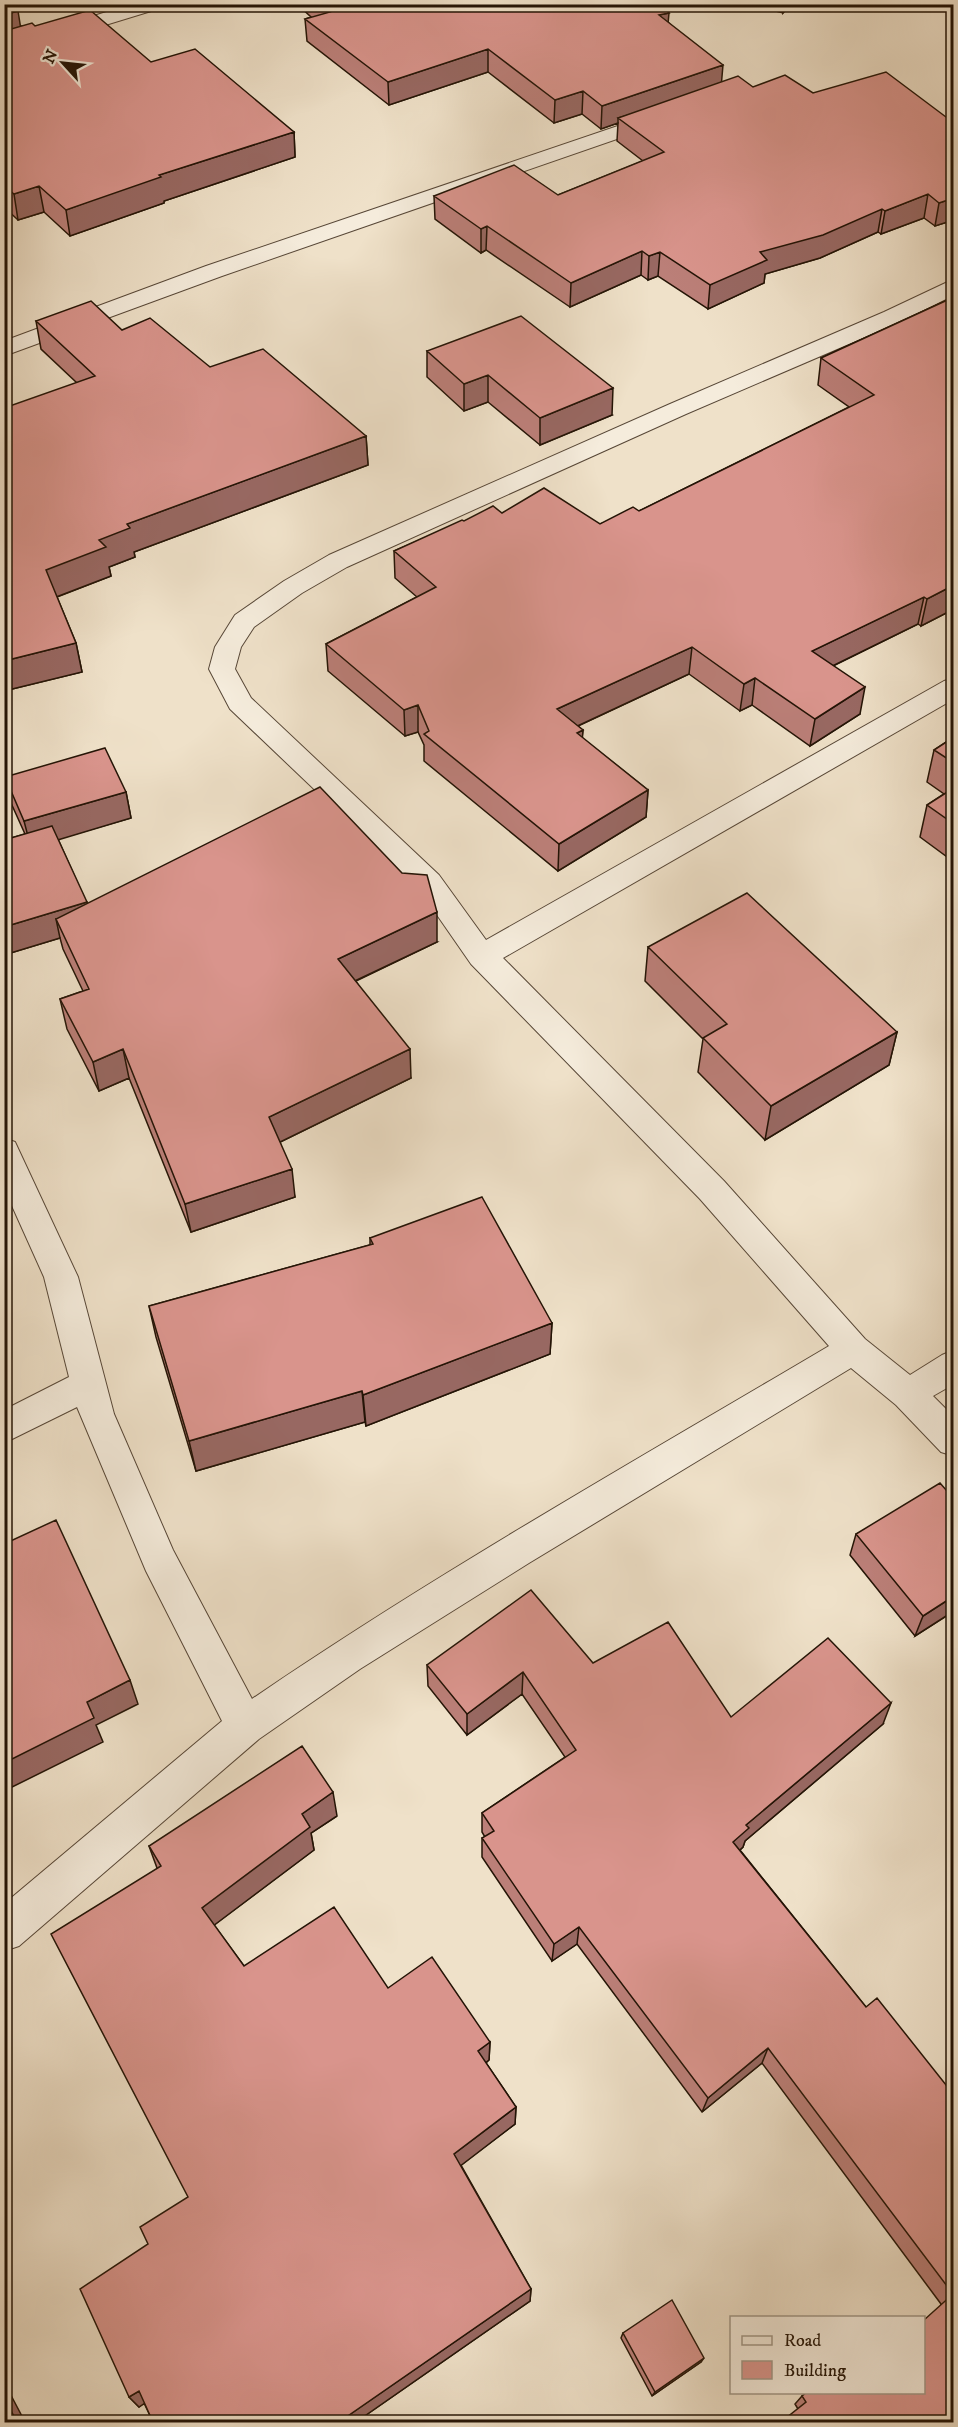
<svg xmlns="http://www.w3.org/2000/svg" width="958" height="2427" viewBox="0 0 958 2427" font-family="'IM FELL DW Pica',serif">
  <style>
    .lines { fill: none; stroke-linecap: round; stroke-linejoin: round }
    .minor-casing { stroke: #574737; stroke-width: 2 }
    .minor { fill: #f5ecdc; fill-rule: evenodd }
    .wall { fill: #bb7f78; stroke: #241406; stroke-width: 1.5 }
    .shaded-wall { fill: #986862; stroke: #241406; stroke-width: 1.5 }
    .building { fill: #d9948c; stroke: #241406; stroke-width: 1.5 }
  </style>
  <rect width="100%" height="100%" fill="#efe1c9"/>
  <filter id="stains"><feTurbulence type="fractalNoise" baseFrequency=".00333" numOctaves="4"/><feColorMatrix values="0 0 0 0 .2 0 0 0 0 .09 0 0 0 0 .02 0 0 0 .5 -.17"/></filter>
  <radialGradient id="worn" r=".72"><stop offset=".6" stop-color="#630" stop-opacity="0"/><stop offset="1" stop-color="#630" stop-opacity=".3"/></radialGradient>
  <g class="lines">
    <g class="minor-casing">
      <path id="minor" d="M 132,4 L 163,4 L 161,8 L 4,56 L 4,44 Z
        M 659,112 L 666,114 L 669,118 L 666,122 L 222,276 L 4,356 L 4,341 L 206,266 Z
        M 954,279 L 954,295 L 900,322 L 686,414 L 347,567 L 302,593 L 254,627 L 241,647 L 235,669 L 251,698 L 439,875 L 486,940 L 944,681 L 954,678 L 954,699 L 503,958 L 724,1181 L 865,1339 L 910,1375 L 942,1355 L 954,1350 L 954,1384 L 933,1396 L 954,1417 L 954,1456 L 941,1452 L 896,1405 L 851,1368 L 529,1563 L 360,1669 L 259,1739 L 19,1946 L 4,1951 L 4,1904 L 222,1721 L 146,1571 L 77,1407 L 4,1443 L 4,1410 L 69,1377 L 44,1277 L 4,1188 L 4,1138 L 15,1142 L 78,1277 L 114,1414 L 173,1550 L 252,1699 C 438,1572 635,1461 829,1346 L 700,1199 L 471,964 L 419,889 L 230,709 L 209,669 L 215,647 L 235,615 L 284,581 L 329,555 L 670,404 L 884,312 Z"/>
    </g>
    <use href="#minor" class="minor"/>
  </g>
  <path class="wall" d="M 4,4 L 20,26 L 35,26 L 151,62 L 294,132 L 295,157 L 164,201 L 164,203 L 70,236 L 44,212 L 18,220 L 4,207 Z
    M 297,4 L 658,4 L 668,22 L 722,82 L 753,87 L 813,93 L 954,123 L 954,220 L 935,226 L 924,218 L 881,234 L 878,232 L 820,258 L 765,274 L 764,283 L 708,309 L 658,276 L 648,280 L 641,275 L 570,307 L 486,250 L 481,253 L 435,219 L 434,196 L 558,195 L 643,161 L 617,141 L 618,123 L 601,129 L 582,114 L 554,123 L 488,72 L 389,105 L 307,41 L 305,19 L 311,17 Z
    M 749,4 L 791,4 L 783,13 Z
    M 954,297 L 954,609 L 921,626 L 918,624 L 833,666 L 860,714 L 810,746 L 752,705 L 740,711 L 689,674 L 578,726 L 583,730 L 582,738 L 648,790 L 646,817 L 558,871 L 424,761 L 424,745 L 418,732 L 405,736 L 328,671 L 326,644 L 417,597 L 395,578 L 394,551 L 464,521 L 502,513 L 600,524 L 639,511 L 849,407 L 818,385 L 821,358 Z
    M 36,321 L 122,330 L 210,367 L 366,436 L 368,465 L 134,552 L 135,557 L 109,567 L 111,576 L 57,597 L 76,643 L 82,672 L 4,691 L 77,383 L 41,349 Z
    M 427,351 L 612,415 L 540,445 L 488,402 L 464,411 L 427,377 Z
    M 954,737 L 954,862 L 920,837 L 927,805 L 944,794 L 927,782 L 934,750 Z
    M 5,777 L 126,792 L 131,818 L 58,839 L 87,904 L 437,942 L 356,981 L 411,1078 L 280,1142 L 295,1197 L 191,1232 L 129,1078 L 99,1091 L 67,1029 L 60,999 L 83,991 L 63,949 L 60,938 L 4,955 L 4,840 L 25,834 L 11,803 Z
    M 648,947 L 897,1032 L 889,1065 L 765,1140 L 698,1072 L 703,1039 L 645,981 Z
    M 370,1238 L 552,1323 L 550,1354 L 366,1426 L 365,1422 L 196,1471 L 156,1337 L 149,1306 L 370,1245 Z
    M 954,1499 L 954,1611 L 915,1636 L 850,1555 L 856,1534 Z
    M 593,1663 L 731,1717 L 883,1724 L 745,1841 L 743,1847 L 740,1850 L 866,2007 L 954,2095 L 954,2422 L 798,2409 L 795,2404 L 802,2396 L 924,2392 L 941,2304 L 762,2063 L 702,2112 L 577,1944 L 552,1961 L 482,1857 L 482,1838 L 485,1837 L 482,1832 L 482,1813 L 565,1757 L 522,1694 L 467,1735 L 428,1686 L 427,1665 Z
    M 337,1816 L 311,1833 L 314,1850 L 214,1925 L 244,1966 L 388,1988 L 490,2042 L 489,2060 L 486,2063 L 516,2107 L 515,2124 L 461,2165 L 531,2289 L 530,2301 L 356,2422 L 153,2422 L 144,2403 L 139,2407 L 129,2397 L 148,2244 L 188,2197 L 157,1868 L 149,1846 Z
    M 623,2333 L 701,2362 L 652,2396 L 621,2338 Z"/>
  <path class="shaded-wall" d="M 784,4 L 791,4 L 783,13 Z
    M 18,11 L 22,36 L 4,42 L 4,15 Z
    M 669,13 L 667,35 L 659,15 Z
    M 488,49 L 488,72 L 389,105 L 388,82 Z
    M 723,65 L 721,88 L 618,118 L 618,123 L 601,129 L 602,106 Z
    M 583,91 L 582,114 L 554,123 L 555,100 Z
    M 294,132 L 295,157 L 164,201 L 164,203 L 70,236 L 66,210 L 159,175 Z
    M 39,186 L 44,212 L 18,220 L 14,194 Z
    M 928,194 L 924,218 L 881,234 L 885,211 Z
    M 954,198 L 954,220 L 935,226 L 939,203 Z
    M 882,209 L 878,232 L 820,258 L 765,274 L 764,283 L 708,309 L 710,285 L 760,252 Z
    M 487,226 L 486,250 L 481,253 L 481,229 Z
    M 642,251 L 641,275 L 570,307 L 571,283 Z
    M 660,252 L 658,276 L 648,280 L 649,256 Z
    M 488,375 L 488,402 L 464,411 L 464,384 Z
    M 613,388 L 612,415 L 540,445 L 540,418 Z
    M 366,436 L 368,465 L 134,552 L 135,557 L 109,567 L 111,576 L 51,599 L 46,570 L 127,524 Z
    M 954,585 L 954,609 L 921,626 L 927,599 Z
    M 924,597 L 918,624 L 808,678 L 812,651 Z
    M 76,643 L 82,672 L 4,691 L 4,661 Z
    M 692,647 L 689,674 L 556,736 L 557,709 Z
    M 755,678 L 752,705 L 740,711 L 744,684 Z
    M 865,687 L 860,714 L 810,746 L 815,719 Z
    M 418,705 L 418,732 L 405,736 L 404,710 Z
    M 583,730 L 581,756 L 577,733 Z
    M 648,790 L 646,817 L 558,871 L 559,844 Z
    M 126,792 L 131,818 L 31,848 L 24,821 Z
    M 87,902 L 92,928 L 56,919 L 60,938 L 4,955 L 4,927 Z
    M 437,912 L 437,942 L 340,988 L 338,959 Z
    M 897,1032 L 889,1065 L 765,1140 L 771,1106 Z
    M 123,1049 L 129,1078 L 99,1091 L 93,1062 Z
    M 410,1049 L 411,1078 L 272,1146 L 269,1117 Z
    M 292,1169 L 295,1197 L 191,1232 L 185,1204 Z
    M 552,1323 L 550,1354 L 366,1426 L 363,1395 Z
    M 362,1391 L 365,1422 L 196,1471 L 189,1441 Z
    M 954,1596 L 954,1611 L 915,1636 L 923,1616 Z
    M 523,1672 L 522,1694 L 467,1735 L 467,1714 Z
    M 130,1680 L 138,1704 L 96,1725 L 103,1742 L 4,1791 L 4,1763 L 87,1702 Z
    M 891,1703 L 883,1724 L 745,1841 L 743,1847 L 728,1861 L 733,1842 L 746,1825 Z
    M 333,1792 L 337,1816 L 311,1833 L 314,1850 L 209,1929 L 202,1908 L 302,1814 Z
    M 579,1927 L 577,1944 L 552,1961 L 554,1944 Z
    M 490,2042 L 489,2060 L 478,2069 L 478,2051 Z
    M 768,2048 L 762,2063 L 702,2112 L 708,2098 Z
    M 516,2107 L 515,2124 L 455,2170 L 454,2154 Z
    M 531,2289 L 530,2301 L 356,2422 L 339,2422 Z
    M 704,2358 L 701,2362 L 652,2396 L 655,2392 Z
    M 4,2382 L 25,2422 L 17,2422 L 4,2398 Z
    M 139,2391 L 148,2401 L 139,2407 L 129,2397 Z"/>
  <path class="building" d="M 4,4 L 10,4 L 18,11 L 4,15 Z
    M 321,4 L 658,4 L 669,13 L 659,15 L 723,65 L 602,106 L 583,91 L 555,100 L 488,49 L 388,82 L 305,19 L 330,12 Z
    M 90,10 L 151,62 L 195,49 L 294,132 L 159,175 L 161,177 L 66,210 L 39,186 L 14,194 L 4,186 L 4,31 L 32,23 L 35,26 Z
    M 886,72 L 954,123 L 954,198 L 939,203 L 928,194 L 885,211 L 882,209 L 823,235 L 760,252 L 767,260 L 710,285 L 660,252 L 649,256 L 642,251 L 571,283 L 487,226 L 481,229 L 434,196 L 514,165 L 558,195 L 664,152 L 618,118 L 738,76 L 753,87 L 785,75 L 813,93 Z
    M 954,297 L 954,585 L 927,599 L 924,597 L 812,651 L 865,687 L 815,719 L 755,678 L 744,684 L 692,647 L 557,709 L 583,730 L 577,733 L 648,790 L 559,844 L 424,734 L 429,731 L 418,705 L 404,710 L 326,644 L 436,587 L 394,551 L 462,520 L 464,521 L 493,506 L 502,513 L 544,488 L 600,524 L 633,507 L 639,511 L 874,395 L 821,358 Z
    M 91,301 L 122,330 L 150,318 L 210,367 L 263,349 L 366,436 L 127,524 L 130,528 L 99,540 L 106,547 L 46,570 L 76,643 L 4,661 L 4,408 L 95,376 L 36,321 Z
    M 521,316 L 613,388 L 540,418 L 488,375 L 464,384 L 427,351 Z
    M 954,737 L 954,763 L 934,750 Z
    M 105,748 L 126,792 L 24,821 L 5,777 Z
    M 954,783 L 954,824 L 927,805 L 952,789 L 949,786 Z
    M 320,787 L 402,873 L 427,875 L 437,912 L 338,959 L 410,1049 L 269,1117 L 292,1169 L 185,1204 L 123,1049 L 93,1062 L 60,999 L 89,989 L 56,919 Z
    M 52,826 L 87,902 L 4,927 L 4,840 Z
    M 747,893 L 897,1032 L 771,1106 L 703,1038 L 727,1024 L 648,947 Z
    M 482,1197 L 552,1323 L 363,1395 L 362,1391 L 189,1441 L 149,1306 L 373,1244 L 370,1238 Z
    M 940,1483 L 954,1499 L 954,1596 L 923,1616 L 856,1534 Z
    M 56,1520 L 130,1680 L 87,1702 L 94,1718 L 4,1763 L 4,1544 Z
    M 531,1590 L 593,1663 L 668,1622 L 731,1717 L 828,1638 L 891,1703 L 746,1825 L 749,1828 L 733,1842 L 866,2007 L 877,1998 L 954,2095 L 954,2422 L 781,2422 L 806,2402 L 802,2396 L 807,2392 L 924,2392 L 924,2320 L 953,2294 L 768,2048 L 708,2098 L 579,1927 L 554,1944 L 482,1838 L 494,1831 L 482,1813 L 576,1750 L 523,1672 L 467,1714 L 427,1665 Z
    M 302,1746 L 333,1792 L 302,1814 L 310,1827 L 202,1908 L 244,1966 L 334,1907 L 388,1988 L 432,1957 L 490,2042 L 478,2051 L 516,2107 L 454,2154 L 531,2289 L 339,2422 L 153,2422 L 139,2391 L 129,2397 L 80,2289 L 148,2244 L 140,2227 L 188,2197 L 51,1934 L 161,1866 L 149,1846 Z
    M 672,2300 L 704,2358 L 655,2392 L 623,2333 Z
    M 4,2398 L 17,2422 L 4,2422 Z"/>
  <rect width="958" height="2427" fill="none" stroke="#efe1c9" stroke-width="24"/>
  <rect x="6" y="6" width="946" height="2415" fill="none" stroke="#241406" stroke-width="3"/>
  <rect x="12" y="12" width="934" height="2403" fill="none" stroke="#241406" stroke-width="1.5"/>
  <rect x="730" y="2316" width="195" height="78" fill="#f5ecdc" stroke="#a19686" stroke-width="1.5"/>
  <rect x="742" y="2336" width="30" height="9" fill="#f5ecdc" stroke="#a19686" stroke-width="1.5"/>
  <text x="784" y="2346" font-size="18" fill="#241406">Road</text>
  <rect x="742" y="2361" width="30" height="18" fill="#d9948c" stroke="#a19686" stroke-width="1.5"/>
  <text x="784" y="2376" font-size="18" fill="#241406">Building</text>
  <g transform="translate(63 63) rotate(297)" stroke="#f5ecdc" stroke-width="4.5" paint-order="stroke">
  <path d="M0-4.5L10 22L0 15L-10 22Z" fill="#241406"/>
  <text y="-9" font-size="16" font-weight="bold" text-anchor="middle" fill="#241406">N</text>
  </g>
  <rect width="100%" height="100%" filter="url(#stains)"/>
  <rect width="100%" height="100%" fill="url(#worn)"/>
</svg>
